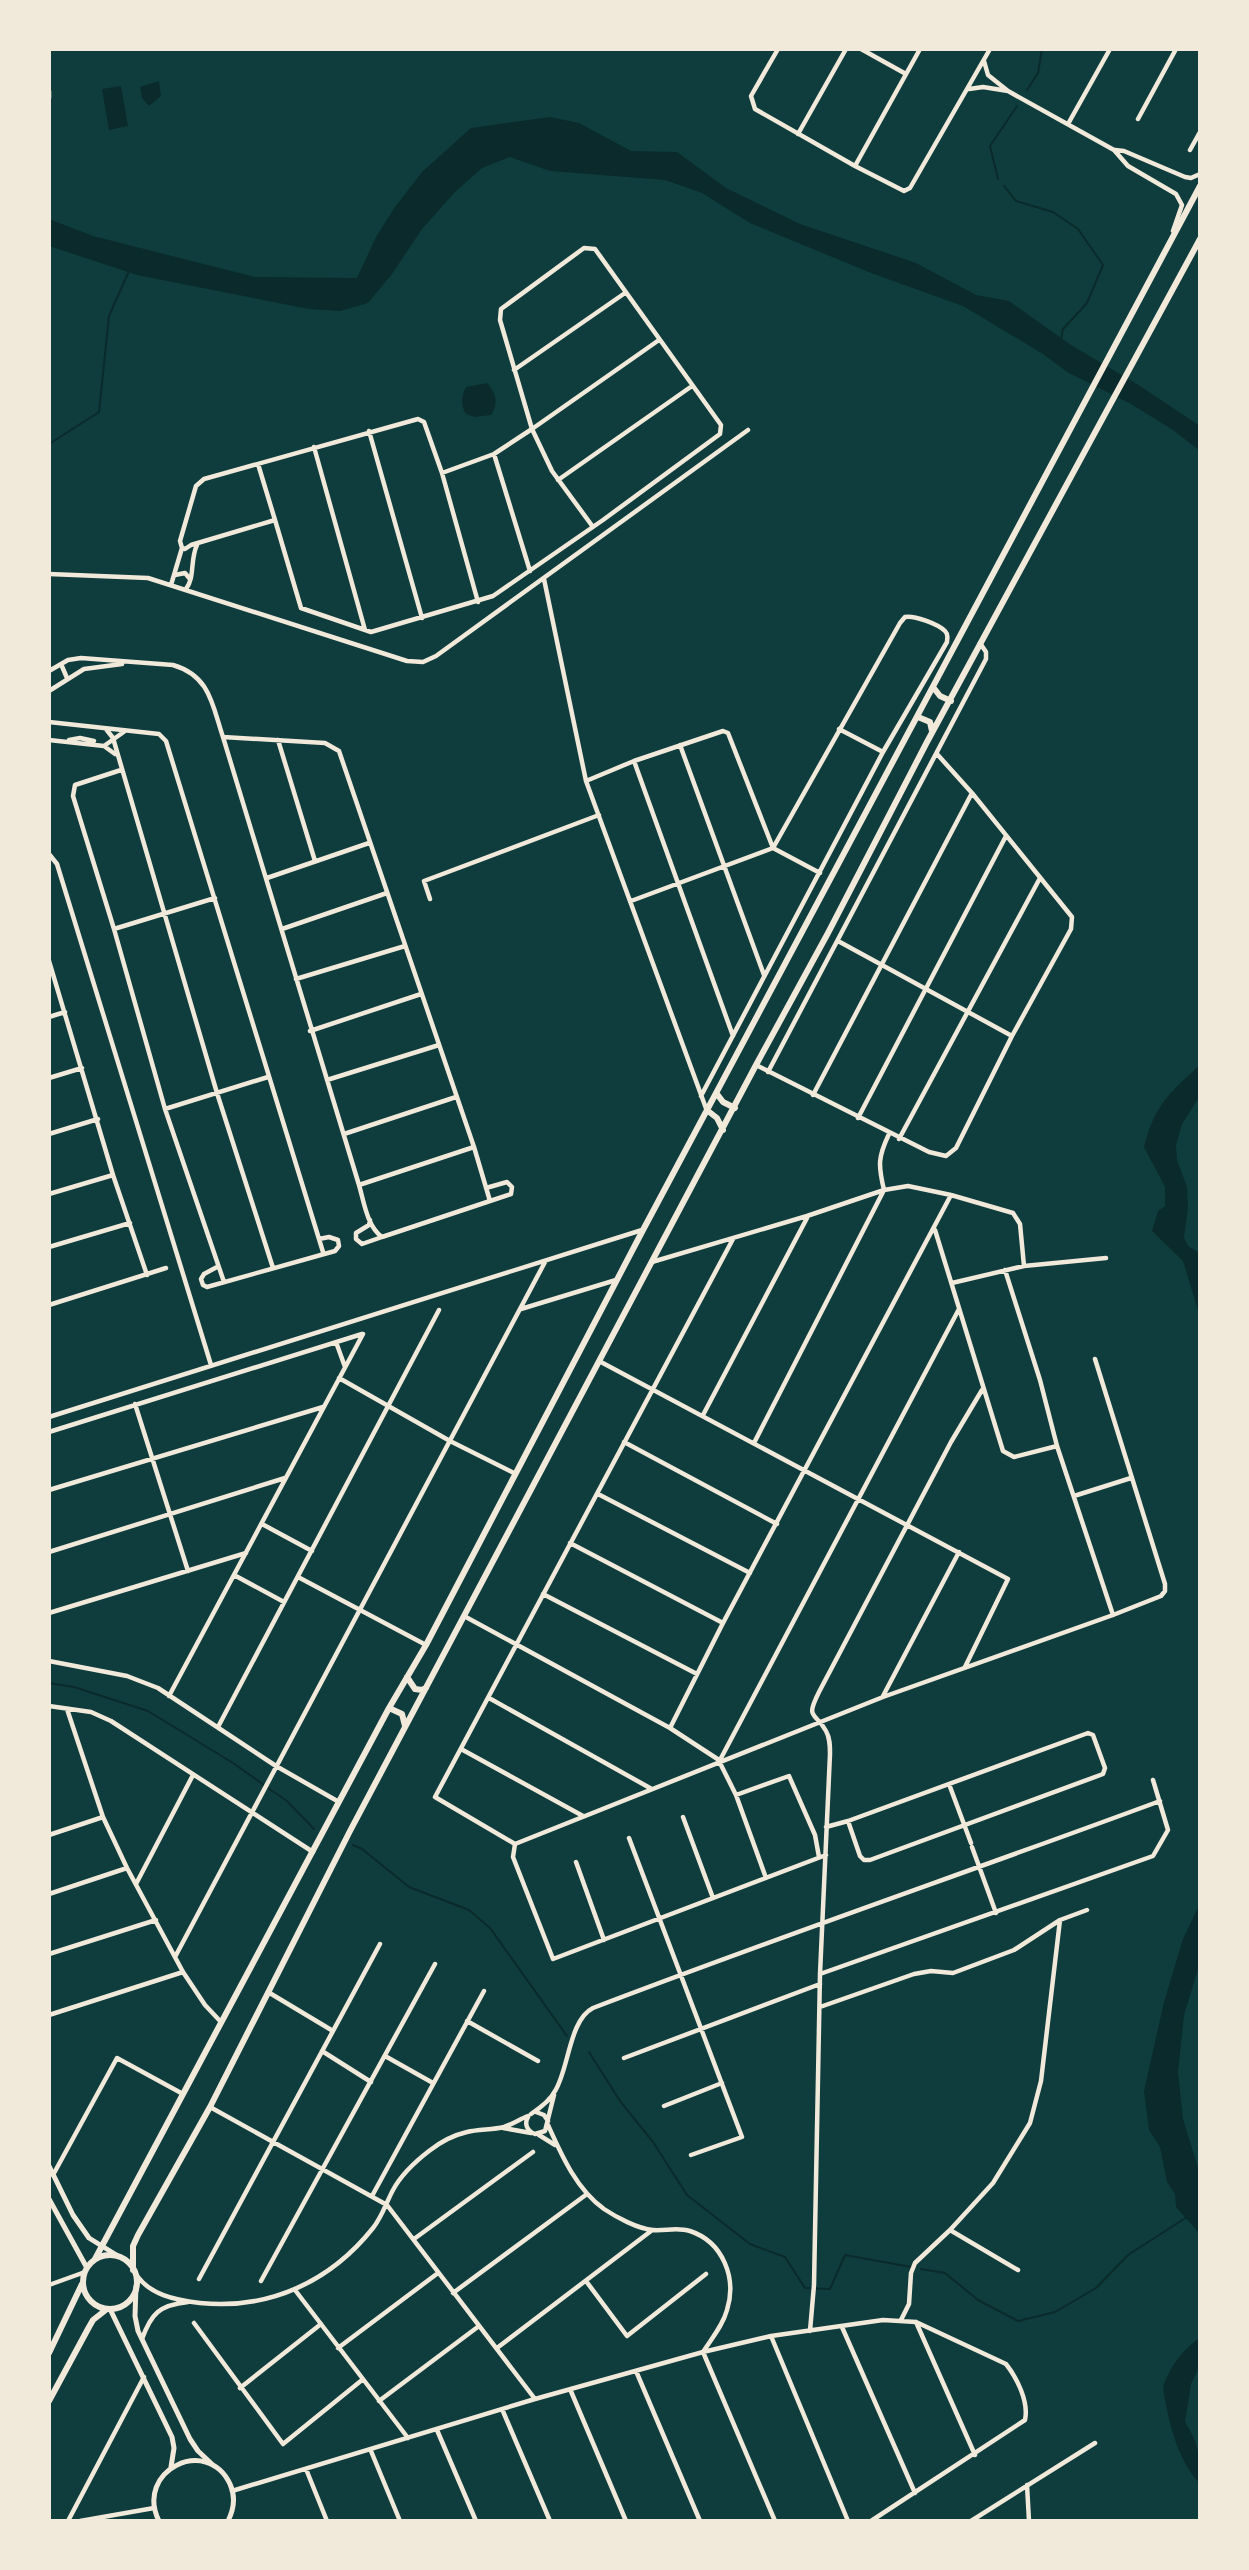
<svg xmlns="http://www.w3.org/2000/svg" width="1249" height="2570" viewBox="0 0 1249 2570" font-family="Montserrat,sans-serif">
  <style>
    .water { fill: #0a2a2b }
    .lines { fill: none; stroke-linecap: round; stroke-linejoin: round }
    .stream { stroke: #0a2a2b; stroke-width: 2 }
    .minor { stroke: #f1e9da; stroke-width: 4.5 }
    .tertiary { stroke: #f1e9da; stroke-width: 5 }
    .secondary { stroke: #f1e9da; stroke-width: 5 }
    .primary { stroke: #f1e9da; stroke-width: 6 }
  </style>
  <rect width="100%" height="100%" fill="#0f3d3e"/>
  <path class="water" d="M 159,81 L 161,96 L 149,106 L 142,98 L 140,87 Z
    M 121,86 L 128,126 L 109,130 L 102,89 Z
    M 550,117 L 579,123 L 631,151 L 677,152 L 726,188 L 800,224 L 916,263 L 976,295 L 1009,301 L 1071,345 L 1140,386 L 1200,426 L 1200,451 L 1173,430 L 1131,404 L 1067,372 L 1043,354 L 963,306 L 871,273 L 750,223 L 702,193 L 665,180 L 550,171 L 510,157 L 482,168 L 455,192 L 422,229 L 392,274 L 368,303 L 340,311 L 309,309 L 137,275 L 49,246 L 49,219 L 93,236 L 255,277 L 357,278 L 376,237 L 395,207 L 422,172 L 471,128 Z
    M 487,383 C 496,393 499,403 491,415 L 474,417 L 465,413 C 461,403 461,397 466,387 Z
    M 1200,1065 L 1200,1096 L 1182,1124 L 1176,1145 L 1177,1160 L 1187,1187 L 1188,1208 L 1184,1238 L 1188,1246 L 1200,1253 L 1200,1317 L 1183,1261 L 1152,1231 L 1158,1211 L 1165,1206 L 1165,1187 L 1144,1147 C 1155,1105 1168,1094 1200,1065 Z
    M 1200,1903 L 1200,1963 L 1184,2015 L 1178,2072 L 1183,2119 L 1200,2174 L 1200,2234 L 1176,2207 L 1175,2194 L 1167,2182 L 1160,2147 L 1149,2130 L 1144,2091 L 1164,2002 L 1183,1939 Z
    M 1200,2338 L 1200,2365 L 1191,2384 L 1185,2422 C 1200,2446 1200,2457 1200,2484 C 1180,2462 1172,2434 1166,2405 C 1165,2398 1162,2390 1164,2384 C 1171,2365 1184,2348 1200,2338 Z"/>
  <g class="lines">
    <path class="stream" d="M 1027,90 L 1038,73 L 1042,49
      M 998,179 L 990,146 L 1017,106
      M 1004,186 L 1016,201 L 1053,212 L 1078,229 L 1103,265 L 1087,303 L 1063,329 L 1061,339
      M 49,444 L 99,412 L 109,316 L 129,271
      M 49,1683 L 74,1687 L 148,1711 L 233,1763 L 264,1785
      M 268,1788 L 287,1801 L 314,1829
      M 353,1845 L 362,1849 L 409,1887 L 469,1910 L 490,1928 L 567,2036
      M 589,2052 L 620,2101 L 653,2142 L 687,2195 L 750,2244 L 785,2257 L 805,2288 L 830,2289 L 845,2255 L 911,2267
      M 921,2269 L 945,2273 L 978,2300 L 1018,2321 L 1055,2312 L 1096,2288 L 1128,2255 L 1187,2217"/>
    <path class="minor" d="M 778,49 L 751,96 L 755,109 L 855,166 L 904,191 L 910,188 L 990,49
      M 861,49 L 906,74
      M 969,89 L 983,87 L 1008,91 L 988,75 L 984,61
      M 49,91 L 49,98
      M 1008,91 L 1114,150 L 1128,166 L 1176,194 L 1182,205 L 1173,231
      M 1138,119 L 1176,49
      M 1068,124 L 1110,49
      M 798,134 L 846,49
      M 1115,150 L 1124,151 L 1185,177 L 1191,178 L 1200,174
      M 1190,150 L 1200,132
      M 855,166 L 920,49
      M 514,370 L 625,293
      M 369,431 L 422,618
      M 314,447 L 365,630
      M 494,454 L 530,571
      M 258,464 L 275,520
      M 442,473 L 478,602
      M 558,480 L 692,386
      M 593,527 L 552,471 L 532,429 L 659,340
      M 49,574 L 148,578 L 407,661 L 423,662 L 436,656 L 748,430
      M 175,575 L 185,573 L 190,579
      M 544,579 L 586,781 L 707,1111
      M 171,585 L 182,548 L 180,541 L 196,486 L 204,479 L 418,419 L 424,422 L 442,473 L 494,454 L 532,429 L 500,320 L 501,309 L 584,248 L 595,249 L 721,425 L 720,434 L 603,520 L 493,596 L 371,632 L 301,608 L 275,520 L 191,545 L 185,549 L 182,548
      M 186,589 C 195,578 190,559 197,545
      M 61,664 L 67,678
      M 49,671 L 68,660 L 81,658 L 173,665 C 210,676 212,704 223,737
      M 49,691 L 84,669 L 122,664
      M 49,722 L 159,734 L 166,741 L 323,1252
      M 106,729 L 113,738 L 217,1093 L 273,1268
      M 839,729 L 883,752
      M 49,740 L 104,746 L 115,754
      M 69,740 L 80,738 L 94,741
      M 278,740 L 315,861
      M 680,745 L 764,975
      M 104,746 L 125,731
      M 634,761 L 733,1036
      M 121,770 L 75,785 L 73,796 L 114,929 L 165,1109 L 224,1282
      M 586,781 L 634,761 L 723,731 L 728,733 L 773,848 L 820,873
      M 49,854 L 57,864 L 211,1365
      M 267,878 L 369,843
      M 430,899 L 424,881 L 599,815
      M 631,901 L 773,848 L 900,623 L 905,617 C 914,615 938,624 945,631 C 949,635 947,637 947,642 L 883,752 L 701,1096
      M 114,929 L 215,898
      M 282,929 L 387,893
      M 838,941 L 1012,1036
      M 49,961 L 113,1175 L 147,1275
      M 296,979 L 405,946
      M 49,1017 L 65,1012
      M 310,1031 L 421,994
      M 756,1065 L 929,1152 L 946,1156 L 956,1148 L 1012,1036 L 1071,929 L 1072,917 L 972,793 L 937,754
      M 768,1072 L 986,659 L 986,652 L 980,643
      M 49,1078 L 82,1068
      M 327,1080 L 439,1045
      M 813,1095 L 972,793
      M 165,1109 L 268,1077
      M 858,1118 L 1006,836
      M 49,1134 L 98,1119
      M 344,1134 L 456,1097
      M 899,1139 L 1040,878
      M 359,1185 L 474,1147
      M 486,1188 L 507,1182 L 512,1187 L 511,1194 L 490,1201
      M 49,1194 L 113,1175
      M 370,1220 L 369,1225 L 356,1233 L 356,1239 L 362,1244 L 382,1237 C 367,1226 364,1202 359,1185 L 223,737 L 325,743 L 339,751 L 474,1147 L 490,1201 L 382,1237
      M 935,1230 L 1003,1451 L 1014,1457 L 1057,1446
      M 49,1247 L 130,1223
      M 652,1262 L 807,1216 L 884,1190 L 908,1186 L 951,1195 L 1013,1213 L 1020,1224 L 1024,1266
      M 217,1267 L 204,1274 L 201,1279 L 203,1285 L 207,1287 L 335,1251 L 339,1246 L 338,1240 L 329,1237 L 319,1239
      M 1005,1270 L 1040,1380 L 1057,1446 L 1113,1615
      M 952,1283 L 1024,1266 L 1106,1258
      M 49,1305 L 166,1268
      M 521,1309 L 616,1280
      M 336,1342 L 345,1367
      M 599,1361 L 1008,1579 L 965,1667
      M 339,1378 L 450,1441 L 514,1473
      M 135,1404 L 188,1571
      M 703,1415 L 807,1218
      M 49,1417 L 642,1230
      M 49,1432 L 362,1334
      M 624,1442 L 777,1524
      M 754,1443 L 884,1190 C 878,1165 878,1157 889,1134
      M 49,1490 L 323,1407
      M 598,1494 L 750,1573
      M 1074,1496 L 1131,1478
      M 262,1524 L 312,1551
      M 570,1543 L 723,1623
      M 49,1552 L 285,1478
      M 234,1575 L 284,1602
      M 298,1577 L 426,1645
      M 543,1594 L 697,1674
      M 49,1613 L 246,1553
      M 464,1616 L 670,1728 L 719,1760
      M 49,1661 L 127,1676 L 158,1688 L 276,1766 L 339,1802
      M 169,1696 L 363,1334
      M 883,1696 L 959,1552
      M 489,1698 L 650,1788
      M 49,1706 L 91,1712 L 111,1721 L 313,1852
      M 67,1709 L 103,1817 L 127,1868 L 183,1972 L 205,2005 L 221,2022
      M 218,1727 L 439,1310
      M 670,1728 L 723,1623 L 951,1195
      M 461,1749 L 583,1816
      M 720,1760 L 959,1309
      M 719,1761 L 736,1795 L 766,1878
      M 949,1784 L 971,1843
      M 736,1795 L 789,1776 L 815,1835 L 819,1857
      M 683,1817 L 713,1898
      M 826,1827 L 848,1821 L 1088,1733 L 1093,1735 L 1105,1768 L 1103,1774 L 870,1860 L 864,1860 L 860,1856 L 848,1821
      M 49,1835 L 103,1817
      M 629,1838 L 742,2137 L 691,2155
      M 515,1844 L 883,1697 L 1113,1615 L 1161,1596 L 1165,1591 L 1165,1584 L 1095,1359
      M 515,1844 L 435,1797 L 733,1239
      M 515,1844 L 513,1857 L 553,1959 L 826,1855
      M 972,1847 L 996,1913
      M 576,1862 L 604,1940
      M 136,1884 L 193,1775
      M 49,1894 L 127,1868
      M 49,1954 L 156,1920
      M 175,1957 L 545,1262
      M 820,1974 L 1153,1856 L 1168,1830 L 1153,1780
      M 268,1992 L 333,2031
      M 820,2007 L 914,1974 L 931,1971 L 953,1973 L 1014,1950 L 1060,1920 L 1087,1910
      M 49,2015 L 183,1972
      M 467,2021 L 538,2061
      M 322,2051 L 371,2082
      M 385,2056 L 433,2083
      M 624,2058 L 820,1984
      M 664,2106 L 722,2083
      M 210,2107 L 387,2205 L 535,2399
      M 536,2112 L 544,2115 L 548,2121
      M 531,2114 C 540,2108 550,2101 555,2091 C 569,2069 569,2020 593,2008 C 781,1936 971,1871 1160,1801
      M 528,2117 C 524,2124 527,2131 535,2134 L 545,2131 L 554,2095
      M 548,2125 C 561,2154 576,2189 604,2209 C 616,2217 638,2229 653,2230 C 666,2231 677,2227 690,2231 C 723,2242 737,2278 727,2310 C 723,2325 712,2338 703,2352
      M 503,2128 L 531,2133
      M 539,2135 L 555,2145
      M 53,2175 L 117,2058 L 183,2094
      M 372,2196 L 484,1991
      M 950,2230 L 1018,2270
      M 414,2239 L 533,2152
      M 135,2273 C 149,2295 175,2300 200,2303 C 269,2310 330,2282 373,2228 C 382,2217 386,2203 393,2190 C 401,2175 416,2161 429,2151 C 439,2143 454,2135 467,2132 C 479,2129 492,2130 504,2127 C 513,2124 520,2119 528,2116
      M 199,2279 L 380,1944
      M 261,2281 L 435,1964
      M 586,2281 L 627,2336 L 706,2274
      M 49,2285 L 85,2272
      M 295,2290 L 408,2438
      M 453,2293 L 587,2194
      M 901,2320 L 909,2304 L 911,2273 L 915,2263 L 950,2230 L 993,2183 L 1030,2123 L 1041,2081 L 1060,1920
      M 916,2322 L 975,2455
      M 194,2323 L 283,2444 L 362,2380
      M 842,2327 L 915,2493
      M 810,2331 L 814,2285 L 820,1974 L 830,1754 C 830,1746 830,1738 826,1731 C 815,1711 805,1720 819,1692 L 951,1442 L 982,1390
      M 771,2336 L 848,2521
      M 142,2339 C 151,2314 159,2305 188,2302
      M 338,2348 L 438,2273
      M 497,2348 L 651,2231
      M 703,2352 L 775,2521
      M 636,2371 L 700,2521
      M 240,2388 L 321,2324
      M 570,2389 L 626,2521
      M 379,2401 L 479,2326
      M 502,2409 L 550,2521
      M 437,2430 L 476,2521
      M 371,2451 L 400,2521
      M 306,2469 L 327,2521
      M 1027,2485 L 1029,2521
      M 232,2491 L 535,2399 L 703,2352 L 771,2336 L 883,2320 L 916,2322 L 1006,2364 C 1017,2378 1029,2402 1025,2420 L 871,2521
      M 68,2521 L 144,2377
      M 80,2521 L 154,2508
      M 971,2521 L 1095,2443"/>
    <path class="tertiary" d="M 49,2166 L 73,2215 L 89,2238 L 118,2256
      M 49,2199 L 87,2268"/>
    <path class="secondary" d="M 136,2286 L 135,2316 L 138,2331 L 190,2439 L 198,2451 L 214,2466
      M 110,2309 L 172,2437 L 174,2448 L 171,2467
      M 159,2521 C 134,2471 207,2435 230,2484 C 236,2497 234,2509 228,2521"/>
    <path class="primary" d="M 933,687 L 940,696 L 951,701
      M 918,717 L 930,722 L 932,731
      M 717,1094 L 723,1102 L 735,1108
      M 708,1111 L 717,1118 L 723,1130
      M 407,1677 L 415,1689 L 422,1690 L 426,1688
      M 389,1708 L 402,1714 L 405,1726
      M83 2282a27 27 0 1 1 54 0a27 27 0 1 1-54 0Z
      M 95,2259 L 389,1708 L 426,1645 L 643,1230 L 1200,186
      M 133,2270 L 133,2246 L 138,2235 L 210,2107 L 350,1831 L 756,1065 L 828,933 L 927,742 L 1200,239
      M 49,2353 L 82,2284
      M 49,2401 L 89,2327 L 93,2320 L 107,2309"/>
  </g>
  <rect width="1249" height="2570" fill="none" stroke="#f1e9da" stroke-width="102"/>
</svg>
